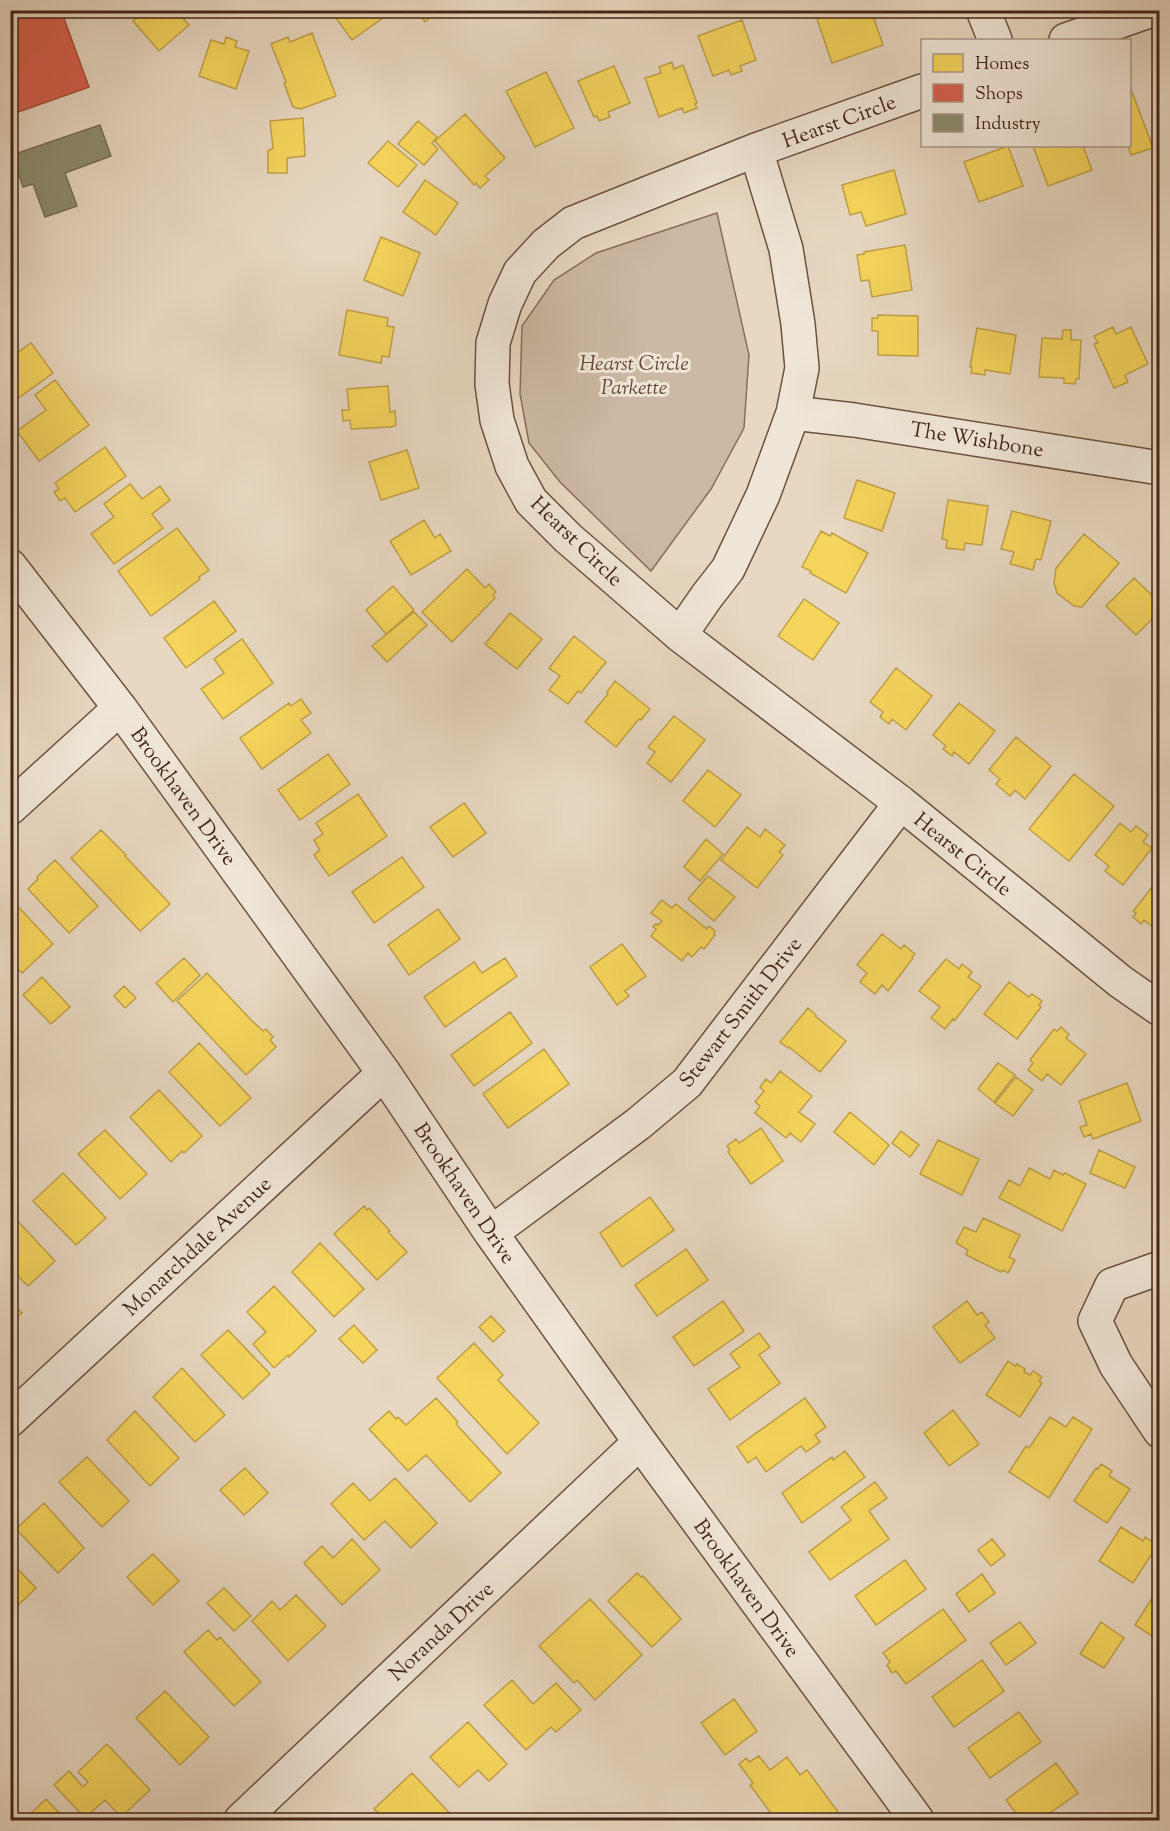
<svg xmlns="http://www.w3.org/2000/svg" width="1170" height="1831" viewBox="0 0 1170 1831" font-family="'Sorts Mill Goudy',serif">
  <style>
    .green { fill: #ccb9a4; stroke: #876e5d; stroke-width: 1.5 }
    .homes { fill: #f6d55c; stroke: #c0a047; stroke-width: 1.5 }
    .shops { fill: #d6604d; stroke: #aa4e3c; stroke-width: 1.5 }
    .industry { fill: #8c8c6e; stroke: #766d54; stroke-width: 1.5 }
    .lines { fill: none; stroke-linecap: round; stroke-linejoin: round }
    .minor-casing { stroke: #6c5141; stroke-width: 36 }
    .minor { stroke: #f0e6d7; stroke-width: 33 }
    .labels { text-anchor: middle; stroke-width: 6; stroke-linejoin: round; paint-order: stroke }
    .street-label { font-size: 21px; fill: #422416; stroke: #f0e6d7 }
    .park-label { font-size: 21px; font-style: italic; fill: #64493a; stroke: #f0e6d7 }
  </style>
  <rect width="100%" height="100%" fill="#e8d8c1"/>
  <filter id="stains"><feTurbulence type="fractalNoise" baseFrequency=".00333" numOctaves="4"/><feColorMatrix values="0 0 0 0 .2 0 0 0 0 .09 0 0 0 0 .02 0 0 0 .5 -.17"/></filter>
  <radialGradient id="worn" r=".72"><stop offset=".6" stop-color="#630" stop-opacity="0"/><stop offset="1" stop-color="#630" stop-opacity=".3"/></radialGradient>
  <path class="green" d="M 717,213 L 749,355 L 744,428 L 711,489 L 651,571 L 560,482 L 529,443 L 520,394 L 522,326 L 554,280 L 596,253 Z"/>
  <path class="homes" d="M 145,10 L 186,10 L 187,12 L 182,17 L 189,25 L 159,51 L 133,21 Z
    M 330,10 L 379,10 L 384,17 L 352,40 Z
    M 410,10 L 440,10 L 425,22 L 418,12 L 414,16 Z
    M 841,10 L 871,10 L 883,45 L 832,63 L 817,19 Z
    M 742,20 L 756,60 L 740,66 L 742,71 L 731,75 L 729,70 L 713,76 L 698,36 Z
    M 312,33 L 336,96 L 301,109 L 293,107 L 284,83 L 286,82 L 271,44 L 288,37 L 290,42 Z
    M 226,37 L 237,41 L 235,47 L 249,51 L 236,89 L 199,76 L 211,40 L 224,44 Z
    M 672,62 L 674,69 L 683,65 L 697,103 L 695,104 L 697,108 L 684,113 L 682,108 L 659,117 L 645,78 L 661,73 L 659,67 Z
    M 614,66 L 630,103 L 608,112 L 610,117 L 599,121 L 597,116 L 594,117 L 578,81 Z
    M 546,72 L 574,128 L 535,147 L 506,91 Z
    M 1130,89 L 1131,89 L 1153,148 L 1131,155 L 1128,146 L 1130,146 Z
    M 465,114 L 505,158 L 485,176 L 489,180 L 480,188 L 476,183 L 474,185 L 435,141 Z
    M 303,118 L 305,156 L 287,158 L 287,173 L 268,173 L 268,151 L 273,148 L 270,121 Z
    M 418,121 L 437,137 L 432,143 L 438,149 L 424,165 L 398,144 Z
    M 388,141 L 417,165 L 398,187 L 368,163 Z
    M 1008,146 L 1023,186 L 979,202 L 964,162 Z
    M 1033,146 L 1083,146 L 1092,170 L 1048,186 Z
    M 894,170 L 906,214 L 866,226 L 861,212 L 850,215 L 842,185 Z
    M 425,180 L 458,203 L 436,235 L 403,212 Z
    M 381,237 L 420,253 L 403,296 L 364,280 Z
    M 905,245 L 912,290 L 872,297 L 869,280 L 861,281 L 857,255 L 864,254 L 864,252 Z
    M 10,310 L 18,320 L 10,326 Z
    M 347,310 L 388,318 L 387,326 L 394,327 L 389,357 L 382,356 L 381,363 L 339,355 Z
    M 878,315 L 918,316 L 918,356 L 878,355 L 878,331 L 872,331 L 872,318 L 878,318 Z
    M 1113,327 L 1116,334 L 1131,327 L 1148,364 L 1125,375 L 1128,382 L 1114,388 L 1094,344 L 1098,343 L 1094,336 Z
    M 977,328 L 1016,335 L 1010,374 L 985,370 L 985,375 L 971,373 L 972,367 L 970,367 Z
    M 1063,330 L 1071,330 L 1071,340 L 1081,340 L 1079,379 L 1076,379 L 1075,384 L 1064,383 L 1064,378 L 1039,377 L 1042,338 L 1062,339 Z
    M 31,343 L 53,373 L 10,404 L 10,358 Z
    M 55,380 L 89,425 L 39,461 L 17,431 L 46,410 L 35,395 Z
    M 388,386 L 390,412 L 395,411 L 396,425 L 391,427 L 351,429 L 350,420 L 343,421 L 342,410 L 349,410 L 347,389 Z
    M 105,447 L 126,476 L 75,512 L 65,498 L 60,501 L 54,492 L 59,489 L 55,483 Z
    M 407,450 L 419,488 L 381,500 L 369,462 Z
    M 857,480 L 895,493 L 882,531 L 844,518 Z
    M 130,484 L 142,499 L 160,486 L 170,500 L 152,514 L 163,528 L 114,564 L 91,534 L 114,517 L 104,504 Z
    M 948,500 L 988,506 L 982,545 L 965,543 L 964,550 L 946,548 L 947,540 L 942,539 Z
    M 1012,511 L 1051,521 L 1041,560 L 1036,559 L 1033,570 L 1010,564 L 1014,552 L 1001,549 Z
    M 424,520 L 435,538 L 440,534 L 451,551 L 411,575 L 390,541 Z
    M 177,528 L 209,570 L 199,577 L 200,579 L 151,616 L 118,571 Z
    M 821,531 L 830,536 L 832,533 L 868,553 L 846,593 L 810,573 L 811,571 L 802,567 Z
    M 1084,534 L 1119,563 L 1082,607 L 1074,606 L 1057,593 L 1054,583 L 1056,568 Z
    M 467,569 L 485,588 L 489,584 L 496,592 L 493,595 L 495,598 L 452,642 L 422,612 Z
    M 1134,578 L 1160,603 L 1160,611 L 1136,635 L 1106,606 Z
    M 393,586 L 414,610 L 386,634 L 366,610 Z
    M 804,599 L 839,623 L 813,660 L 778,636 Z
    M 214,601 L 236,631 L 186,668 L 164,638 Z
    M 414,612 L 427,625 L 387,662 L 372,646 Z
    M 510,613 L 542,639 L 517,669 L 485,644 Z
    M 574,636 L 606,662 L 581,693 L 578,691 L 568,704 L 549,690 L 560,676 L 549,668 Z
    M 1160,637 L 1160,660 L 1152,658 Z
    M 242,639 L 273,683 L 223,719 L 201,689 L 224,673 L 214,659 Z
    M 896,668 L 932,696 L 906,730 L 892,719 L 889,724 L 880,717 L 883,712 L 870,702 Z
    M 615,681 L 650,709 L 641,720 L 639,719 L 616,747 L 585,722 L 608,694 L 607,692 Z
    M 301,699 L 311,713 L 301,720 L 311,733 L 262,769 L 240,738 L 289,703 L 291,706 Z
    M 959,703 L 995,731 L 969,764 L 954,752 L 952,756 L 943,749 L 946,746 L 933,735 Z
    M 674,716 L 705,740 L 671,782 L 647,763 L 655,752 L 648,747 Z
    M 1016,737 L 1051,766 L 1025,799 L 1015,790 L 1010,796 L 996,784 L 1000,779 L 989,770 Z
    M 328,754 L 350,784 L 300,820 L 278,790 Z
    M 708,770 L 741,795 L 715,827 L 683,801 Z
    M 1074,774 L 1114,806 L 1069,861 L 1029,829 Z
    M 358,794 L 387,836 L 329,876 L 314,855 L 320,850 L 314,840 L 323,834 L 316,823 Z
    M 464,803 L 486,833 L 453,857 L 430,827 Z
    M 1120,823 L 1131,832 L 1136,826 L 1148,835 L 1143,842 L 1152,848 L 1123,885 L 1105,871 L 1109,866 L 1095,855 Z
    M 747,827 L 760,837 L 765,829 L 785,845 L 779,852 L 783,855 L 757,888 L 721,860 Z
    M 101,830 L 126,855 L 125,856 L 170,904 L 140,931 L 71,858 Z
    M 706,839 L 723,854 L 700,881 L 684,867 Z
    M 402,857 L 424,887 L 374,923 L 352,892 Z
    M 55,860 L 98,906 L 69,933 L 28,889 L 38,879 L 37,877 Z
    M 708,876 L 735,897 L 714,921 L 688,899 Z
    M 1158,880 L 1160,881 L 1160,932 L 1144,920 L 1141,924 L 1133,917 L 1136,913 L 1133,911 Z
    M 10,898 L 53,944 L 22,973 L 10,961 Z
    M 662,900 L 672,908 L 676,904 L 707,929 L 709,926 L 715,931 L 714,934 L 715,935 L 704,949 L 701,947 L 692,957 L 688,953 L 682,961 L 651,936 L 656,929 L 653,927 L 656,924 L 658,925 L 662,921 L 651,913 Z
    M 438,909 L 460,939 L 409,975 L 388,945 Z
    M 882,934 L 901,949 L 904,945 L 915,954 L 912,957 L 913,958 L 888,991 L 882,985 L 875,994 L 860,982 L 867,973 L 857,965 Z
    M 622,944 L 646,976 L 625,991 L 629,996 L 617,1005 L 590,967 Z
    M 184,958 L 200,975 L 173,1002 L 156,983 Z
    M 505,958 L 517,976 L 445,1027 L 424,997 L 474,962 L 482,973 Z
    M 946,959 L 959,969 L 962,964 L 972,972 L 968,977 L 981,986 L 955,1020 L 953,1019 L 945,1029 L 931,1018 L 940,1007 L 919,991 Z
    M 207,973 L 252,1021 L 263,1031 L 266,1029 L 273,1037 L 270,1040 L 276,1047 L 246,1075 L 177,1001 Z
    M 42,977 L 70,1007 L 51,1024 L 23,995 Z
    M 1009,982 L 1029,997 L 1032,994 L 1042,1001 L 1039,1005 L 1041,1007 L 1017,1039 L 984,1014 Z
    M 124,986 L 136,998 L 125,1008 L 114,996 Z
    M 808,1008 L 816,1015 L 815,1016 L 846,1041 L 820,1072 L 789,1047 L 788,1048 L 780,1042 Z
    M 510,1012 L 532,1043 L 474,1086 L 451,1055 Z
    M 1061,1027 L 1069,1034 L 1066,1038 L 1086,1054 L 1061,1085 L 1047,1074 L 1042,1081 L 1028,1070 L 1033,1063 L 1030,1060 L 1054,1029 L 1057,1031 Z
    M 199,1043 L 251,1098 L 220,1126 L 169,1072 Z
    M 544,1049 L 569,1084 L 508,1128 L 483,1094 Z
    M 998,1063 L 1015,1075 L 994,1102 L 978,1089 Z
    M 780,1071 L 812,1096 L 799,1112 L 815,1124 L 801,1142 L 790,1133 L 786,1138 L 755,1113 L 760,1106 L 755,1102 L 764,1091 L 760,1087 L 766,1079 L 771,1083 Z
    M 1016,1077 L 1033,1090 L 1013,1116 L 995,1103 Z
    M 1127,1083 L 1141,1121 L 1093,1139 L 1091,1134 L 1084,1137 L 1080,1127 L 1087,1125 L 1079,1101 Z
    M 159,1090 L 202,1136 L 184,1153 L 182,1151 L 171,1162 L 130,1117 Z
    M 850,1112 L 889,1145 L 874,1165 L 834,1132 Z
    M 761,1128 L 783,1161 L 751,1184 L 728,1152 L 730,1150 L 727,1146 L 736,1139 L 739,1143 Z
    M 105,1130 L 147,1174 L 120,1199 L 78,1154 Z
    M 901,1131 L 919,1145 L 910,1157 L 892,1143 Z
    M 938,1140 L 979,1159 L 962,1195 L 920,1174 Z
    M 1099,1150 L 1135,1167 L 1125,1188 L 1090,1173 Z
    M 1029,1168 L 1050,1179 L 1054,1170 L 1063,1175 L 1065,1173 L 1086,1184 L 1062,1231 L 999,1198 L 1009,1180 L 1020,1186 Z
    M 63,1173 L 106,1218 L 76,1245 L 33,1201 Z
    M 650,1197 L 674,1230 L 622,1267 L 600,1233 Z
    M 364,1206 L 367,1210 L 369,1208 L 390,1231 L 388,1232 L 407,1252 L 377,1280 L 334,1234 Z
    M 13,1216 L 55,1261 L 28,1286 L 10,1268 L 10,1218 Z
    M 983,1218 L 1020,1235 L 1009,1257 L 1015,1260 L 1008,1273 L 1003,1270 L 1001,1272 L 966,1255 L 968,1250 L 956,1243 L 964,1227 L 976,1232 Z
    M 320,1243 L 364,1289 L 334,1317 L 292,1272 Z
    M 686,1249 L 708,1280 L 657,1316 L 635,1285 Z
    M 274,1286 L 316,1331 L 289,1357 L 288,1355 L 274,1368 L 253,1344 L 266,1332 L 247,1312 Z
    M 10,1301 L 22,1313 L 10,1324 Z
    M 723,1301 L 744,1331 L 694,1366 L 673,1337 Z
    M 967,1301 L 977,1315 L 982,1312 L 989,1322 L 985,1325 L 995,1338 L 960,1363 L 933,1327 Z
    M 491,1316 L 505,1331 L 493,1342 L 479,1327 Z
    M 354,1325 L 377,1350 L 363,1363 L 339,1339 Z
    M 228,1330 L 270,1374 L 243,1399 L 201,1355 Z
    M 759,1333 L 770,1347 L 759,1355 L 780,1383 L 730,1420 L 708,1389 L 740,1367 L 730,1354 Z
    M 474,1343 L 503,1375 L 498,1380 L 539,1423 L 507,1454 L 437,1378 Z
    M 1008,1361 L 1015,1366 L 1017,1364 L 1025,1369 L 1024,1372 L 1030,1375 L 1033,1371 L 1042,1377 L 1039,1381 L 1042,1383 L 1020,1417 L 986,1395 Z
    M 182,1368 L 225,1415 L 195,1442 L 153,1397 Z
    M 436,1398 L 458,1422 L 456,1424 L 501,1473 L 470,1502 L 426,1455 L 408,1471 L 369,1429 L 389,1411 L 396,1419 L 398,1417 L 406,1425 Z
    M 805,1398 L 826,1427 L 815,1435 L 820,1442 L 806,1452 L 801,1446 L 766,1472 L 756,1457 L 748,1463 L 737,1447 Z
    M 953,1410 L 979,1444 L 949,1466 L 924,1433 Z
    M 135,1411 L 179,1458 L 150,1486 L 107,1440 Z
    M 1050,1417 L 1066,1427 L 1073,1417 L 1092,1429 L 1049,1498 L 1009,1472 L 1026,1446 L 1029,1448 Z
    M 845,1451 L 865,1477 L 802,1523 L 782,1493 L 832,1457 L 833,1460 Z
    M 87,1457 L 129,1501 L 102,1527 L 59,1482 Z
    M 1101,1464 L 1112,1471 L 1109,1476 L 1130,1489 L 1107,1523 L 1074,1501 L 1096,1468 L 1098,1469 Z
    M 245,1468 L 268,1493 L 244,1515 L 220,1490 Z
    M 395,1478 L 437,1523 L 411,1548 L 385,1521 L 364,1540 L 331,1504 L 353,1483 L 370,1501 Z
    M 875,1482 L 887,1498 L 869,1511 L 889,1539 L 830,1580 L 809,1552 L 851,1520 L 841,1507 Z
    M 44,1503 L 84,1548 L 58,1573 L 16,1529 Z
    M 1121,1527 L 1143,1541 L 1145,1537 L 1155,1544 L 1152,1548 L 1155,1549 L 1133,1583 L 1099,1561 Z
    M 352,1539 L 380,1570 L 342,1605 L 304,1563 L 322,1546 L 333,1558 Z
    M 992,1539 L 1005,1555 L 991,1566 L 978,1550 Z
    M 153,1554 L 179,1581 L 153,1605 L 127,1577 Z
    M 905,1560 L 926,1589 L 876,1625 L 855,1596 Z
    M 10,1561 L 36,1588 L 10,1613 Z
    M 637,1573 L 641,1577 L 643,1576 L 681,1619 L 652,1647 L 608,1601 Z
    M 982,1574 L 995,1593 L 969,1612 L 956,1594 Z
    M 224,1588 L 251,1616 L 234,1631 L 207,1603 Z
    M 1158,1589 L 1160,1590 L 1160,1641 L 1135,1625 Z
    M 296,1595 L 326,1626 L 288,1661 L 252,1621 L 272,1601 L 280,1610 Z
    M 590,1599 L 642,1655 L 595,1700 L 577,1680 L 574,1683 L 539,1646 Z
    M 943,1609 L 966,1640 L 906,1684 L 896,1671 L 892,1673 L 887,1665 L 890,1662 L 883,1653 Z
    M 1020,1622 L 1036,1643 L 1006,1665 L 990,1643 Z
    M 1101,1622 L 1124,1638 L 1104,1668 L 1080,1654 Z
    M 208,1630 L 217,1640 L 220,1637 L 261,1682 L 234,1706 L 184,1652 Z
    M 982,1660 L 1004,1691 L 954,1727 L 932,1697 Z
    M 512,1680 L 533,1704 L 556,1683 L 581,1710 L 556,1732 L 551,1727 L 526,1750 L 484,1705 Z
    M 165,1691 L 209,1737 L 180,1765 L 136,1718 Z
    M 734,1699 L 757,1731 L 725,1755 L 701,1723 Z
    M 1019,1712 L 1041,1742 L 990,1778 L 968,1748 Z
    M 468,1722 L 507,1764 L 489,1781 L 478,1770 L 459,1787 L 430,1757 Z
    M 107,1744 L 150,1790 L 121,1817 L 105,1800 L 85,1818 L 54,1785 L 69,1771 L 83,1787 L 88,1782 L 78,1772 Z
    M 759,1756 L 770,1770 L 787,1757 L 800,1775 L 807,1770 L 844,1820 L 776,1820 L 750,1785 L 753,1783 L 739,1764 L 746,1758 L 749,1762 Z
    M 1056,1763 L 1078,1793 L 1040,1820 L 1021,1820 L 1006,1800 Z
    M 412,1773 L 455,1819 L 454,1820 L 386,1820 L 374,1809 Z
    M 46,1799 L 66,1820 L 24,1820 Z"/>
  <path class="shops" d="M 10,10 L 61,10 L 89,87 L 10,115 Z"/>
  <path class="industry" d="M 100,125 L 111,156 L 65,173 L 77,206 L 45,217 L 33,184 L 23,187 L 12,155 Z"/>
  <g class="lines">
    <g class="minor-casing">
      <path id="minor" d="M 983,10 L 995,40
        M 1066,40 L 1152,10
        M 922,91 L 756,150 L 573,223 L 546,244 L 520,272 L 505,304 L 493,343 L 492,384 L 497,420 L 512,466 L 531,501 L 568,538 L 680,635 L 901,803 L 1121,982 L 1160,1009
        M 793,413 L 854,420 L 1160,468
        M 10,566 L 120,708 L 384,1073 L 491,1233 L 640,1442 L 917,1820
        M 680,635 L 707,596 L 728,569 L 763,495 L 793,413 L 802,368 L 798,324 L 786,249 L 756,150
        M 10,808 L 120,708
        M 491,1233 L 638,1124 L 687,1083 L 901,803
        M 1160,1268 L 1112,1285 L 1095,1321 L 1116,1365 L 1160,1431
        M 10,1420 L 384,1073
        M 241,1820 L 640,1442"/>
    </g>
    <use href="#minor" class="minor"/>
  </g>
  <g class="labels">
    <g class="street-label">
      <text transform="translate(839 121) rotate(-20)" y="7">Hearst Circle</text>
      <text transform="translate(977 439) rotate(9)" y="7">The Wishbone</text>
      <text transform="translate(577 541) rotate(44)" y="7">Hearst Circle</text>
      <text transform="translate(184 796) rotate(54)" y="7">Brookhaven Drive</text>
      <text transform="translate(963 854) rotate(39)" y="7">Hearst Circle</text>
      <text transform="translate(740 1012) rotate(-52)" y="7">Stewart Smith Drive</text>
      <text transform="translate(465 1193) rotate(56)" y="7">Brookhaven Drive</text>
      <text transform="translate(197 1246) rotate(-43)" y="7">Monarchdale Avenue</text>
      <text transform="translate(747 1588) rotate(54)" y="7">Brookhaven Drive</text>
      <text transform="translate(441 1631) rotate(-43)" y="7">Noranda Drive</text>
    </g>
    <g class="park-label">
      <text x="634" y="370">Hearst Circle<tspan x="634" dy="24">Parkette</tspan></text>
    </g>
  </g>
  <rect width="1170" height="1831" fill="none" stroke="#e8d8c1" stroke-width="36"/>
  <rect x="12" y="12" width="1146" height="1807" fill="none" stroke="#422416" stroke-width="3"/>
  <rect x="18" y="18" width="1134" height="1795" fill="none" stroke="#422416" stroke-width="1.5"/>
  <rect x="921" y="39" width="210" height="108" fill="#f0e6d7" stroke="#aa988a" stroke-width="1.5"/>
  <rect x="933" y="54" width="30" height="18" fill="#f6d55c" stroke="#aa988a" stroke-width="1.5"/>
  <text x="975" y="69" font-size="18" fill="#422416">Homes</text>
  <rect x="933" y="84" width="30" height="18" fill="#d6604d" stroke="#aa988a" stroke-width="1.5"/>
  <text x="975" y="99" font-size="18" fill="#422416">Shops</text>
  <rect x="933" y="114" width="30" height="18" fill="#8c8c6e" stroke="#aa988a" stroke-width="1.5"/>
  <text x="975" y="129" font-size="18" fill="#422416">Industry</text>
  <rect width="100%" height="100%" filter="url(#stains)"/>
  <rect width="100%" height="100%" fill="url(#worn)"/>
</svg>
